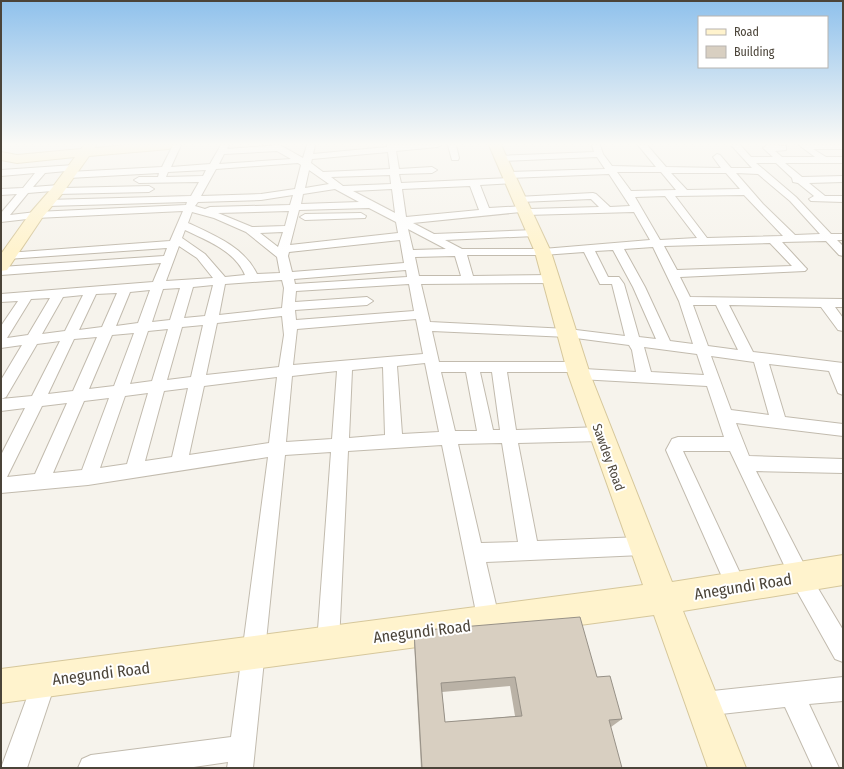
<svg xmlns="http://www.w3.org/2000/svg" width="844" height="769" viewBox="0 0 844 769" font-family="'Fira Sans Condensed',sans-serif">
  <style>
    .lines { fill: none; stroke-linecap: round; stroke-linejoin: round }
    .street-casing { stroke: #c2bbae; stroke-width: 2 }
    .secondary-casing { stroke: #d6c79b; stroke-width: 2 }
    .street { fill: #fff; fill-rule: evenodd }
    .secondary { fill: #fff3cd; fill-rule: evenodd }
    .wall { fill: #bab2a6; fill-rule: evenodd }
    .building { fill: #d8cfc1; stroke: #979187; fill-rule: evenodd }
    .labels { text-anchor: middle; stroke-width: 4; stroke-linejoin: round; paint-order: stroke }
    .street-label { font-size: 13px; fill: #4b4439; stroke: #fff }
    .near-street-label { font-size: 16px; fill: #4b4439; stroke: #fff }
  </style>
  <rect width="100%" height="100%" fill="#f6f3ec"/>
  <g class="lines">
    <g class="street-casing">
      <path id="street" d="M 173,145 L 181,145 L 171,167 L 210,164 L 221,145 L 229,145 L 227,149 L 280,145 L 303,158 L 307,145 L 315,145 L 313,154 L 387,147 L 387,145 L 441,145 L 437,147 L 396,151 L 399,169 L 432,167 L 437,170 L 432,173 L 399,174 L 401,183 L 512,178 L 515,179 L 515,183 L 480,185 L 489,208 L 524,206 L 529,209 L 599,207 L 591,199 L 520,202 L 515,199 L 517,197 L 593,193 L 596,194 L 610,207 L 630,206 L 609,174 L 509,178 L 504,175 L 509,172 L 605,169 L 597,157 L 501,161 L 497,158 L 498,156 L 594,152 L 592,145 L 600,145 L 603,154 L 612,166 L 656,167 L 638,145 L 647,145 L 666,167 L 721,168 L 713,157 L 717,154 L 720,155 L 731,168 L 752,168 L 731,145 L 740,145 L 751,157 L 773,157 L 763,148 L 767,145 L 786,146 L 786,150 L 775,151 L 782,157 L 815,157 L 799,145 L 843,145 L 843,149 L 813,149 L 826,157 L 843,157 L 843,163 L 785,163 L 802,177 L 843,176 L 843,182 L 809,183 L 825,196 L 843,196 L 843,202 L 811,201 L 809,199 L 814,196 L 798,183 L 793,182 L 792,178 L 776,163 L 756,163 L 796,197 L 831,234 L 843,234 L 843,240 L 837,240 L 843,246 L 843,256 L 839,255 L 826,241 L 782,242 L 805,267 L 807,269 L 805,271 L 680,277 L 690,297 L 843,299 L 843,307 L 835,307 L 843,318 L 843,331 L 838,330 L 821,307 L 729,305 L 753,352 L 843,363 L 843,395 L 838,393 L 829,371 L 769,364 L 785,417 L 843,424 L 843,436 L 736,423 L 749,456 L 843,459 L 843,473 L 756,471 L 807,570 L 843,630 L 843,662 L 835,659 L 793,584 L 730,451 L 683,451 L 747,588 L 744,595 L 737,598 L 730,595 L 666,450 L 672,439 L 678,437 L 724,437 L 707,386 L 579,379 L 574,378 L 572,374 L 573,372 L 507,372 L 516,430 L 601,427 L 607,429 L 609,434 L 607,439 L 601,441 L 518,443 L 537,541 L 642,537 L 649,539 L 652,546 L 649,553 L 642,555 L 486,562 L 500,622 L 497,630 L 489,633 L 481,630 L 478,622 L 442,445 L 348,451 L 339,643 L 336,651 L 328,654 L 320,651 L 317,643 L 331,452 L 285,455 L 253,768 L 227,768 L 228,762 L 187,768 L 78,768 L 82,759 L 91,755 L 231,737 L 268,457 L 88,485 L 1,493 L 1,455 L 25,408 L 1,411 L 1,399 L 32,396 L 60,341 L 37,344 L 6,397 L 1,399 L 1,380 L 22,345 L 1,348 L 1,326 L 18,301 L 1,302 L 1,294 L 153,282 L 161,263 L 1,275 L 1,267 L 164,256 L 167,248 L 7,259 L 1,256 L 7,253 L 170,241 L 183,211 L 36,218 L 1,222 L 1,213 L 17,194 L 1,195 L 1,189 L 23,188 L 35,173 L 1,176 L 1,170 L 74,165 L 77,166 L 77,170 L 45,173 L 33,187 L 59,185 L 64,188 L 149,186 L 154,189 L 149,192 L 57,194 L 52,191 L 28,193 L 10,215 L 36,212 L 186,205 L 187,202 L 47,206 L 42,203 L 47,200 L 191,196 L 199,182 L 139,183 L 134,180 L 139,177 L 158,177 L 159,173 L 69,178 L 64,175 L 69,172 L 162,167 ZM 277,151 L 291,159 L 219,164 L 224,154 ZM 388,152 L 390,169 L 323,172 L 311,163 L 312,159 ZM 298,163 L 301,165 L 295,189 L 261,194 L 201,196 L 216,169 ZM 206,170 L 203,176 L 166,177 L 168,172 ZM 309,170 L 329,184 L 305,188 ZM 617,172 L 661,172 L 676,190 L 631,191 ZM 671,173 L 726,173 L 740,189 L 687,190 ZM 736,173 L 758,174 L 790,201 L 820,234 L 795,235 L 763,204 ZM 390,175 L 391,184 L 343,186 L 331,177 ZM 470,186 L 479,210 L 406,217 L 402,189 ZM 335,189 L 359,202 L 301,204 L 303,194 ZM 392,189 L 395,213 L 353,191 ZM 293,195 L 290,205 L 210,207 L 205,209 L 195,206 L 198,202 L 261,200 ZM 744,195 L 783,236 L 707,238 L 675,196 ZM 665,196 L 697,238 L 660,240 L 635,197 ZM 369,208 L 396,222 L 398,233 L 290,245 L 299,210 ZM 289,211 L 285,226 L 252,227 L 218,213 ZM 192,212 L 214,218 L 246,232 L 277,257 L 280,273 L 257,274 C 244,247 214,235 188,223 ZM 521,212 L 526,215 L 634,212 L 650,240 L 543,249 L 462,249 L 445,240 L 535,236 L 540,233 L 535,230 L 434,234 L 413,223 ZM 408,229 L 446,249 L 413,250 ZM 185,230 C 208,241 235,251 245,275 L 225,277 L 205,254 L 182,238 ZM 283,232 L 278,247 L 260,233 ZM 400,240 L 404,263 L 292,272 L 288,256 L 289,252 ZM 770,243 L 792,266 L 677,270 L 664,246 ZM 179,246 L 197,258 L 213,278 L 166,281 ZM 653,247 L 679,301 L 693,344 L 670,341 L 645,287 L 624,249 ZM 613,250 L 633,287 L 656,339 L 639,337 L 624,284 L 619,277 L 608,277 L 595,251 ZM 584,252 L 600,284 L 612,284 L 625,336 L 568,329 L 430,322 L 421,284 L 552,283 L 558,279 L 552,275 L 473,276 L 467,255 L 543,255 ZM 455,256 L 461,276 L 419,276 L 415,257 ZM 406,270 L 407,277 L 295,284 L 294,279 ZM 282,280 L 284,288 L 282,308 L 219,315 L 225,284 ZM 409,284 L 414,311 L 296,320 L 295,310 L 367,305 L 373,301 L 367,297 L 295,302 L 296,291 ZM 213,285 L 205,316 L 184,318 L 193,287 ZM 180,288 L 170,320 L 152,322 L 163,289 ZM 150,290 L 138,323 L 116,326 L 130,292 ZM 117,293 L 102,327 L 79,330 L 96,294 ZM 83,295 L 65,331 L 42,334 L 63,297 ZM 50,298 L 28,335 L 7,338 L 31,299 ZM 693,305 L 716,305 L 738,350 L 708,346 ZM 282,316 L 284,335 L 279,367 L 206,375 L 217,323 ZM 416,319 L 423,354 L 293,365 L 297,329 ZM 203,325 L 191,377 L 167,380 L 182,327 ZM 168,329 L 152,381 L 130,384 L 148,331 ZM 432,331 L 568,337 L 629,345 L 632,350 L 636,372 L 584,369 L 585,367 L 583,363 L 578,362 L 439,362 ZM 134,333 L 114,386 L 89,389 L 112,335 ZM 97,337 L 73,391 L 48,394 L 74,339 ZM 644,347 L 697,354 L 704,375 L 651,372 ZM 711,356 L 754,362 L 769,415 L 731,410 ZM 425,363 L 439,432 L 402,434 L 397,366 ZM 383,367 L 385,435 L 349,438 L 352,370 ZM 337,371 L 332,439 L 286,442 L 292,376 ZM 441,372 L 466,372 L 477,431 L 455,431 ZM 480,372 L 492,372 L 500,430 L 493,430 ZM 277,377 L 269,443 L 189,455 L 204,386 ZM 188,388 L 172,457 L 145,461 L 164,391 ZM 148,393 L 127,464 L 100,468 L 125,396 ZM 109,398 L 82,470 L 53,473 L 84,401 ZM 67,403 L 35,474 L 7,477 L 42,406 ZM 502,443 L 518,542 L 481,543 L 458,444 Z
        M 448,145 L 456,145 L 459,158 L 458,160 L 452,160 Z
        M 361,213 L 366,216 L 365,218 L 305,220 L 300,217 L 305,214 Z
        M 44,669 L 52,673 L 56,681 L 27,768 L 1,768 L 36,673 Z
        M 843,677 L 843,701 L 809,704 L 839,768 L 813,768 L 785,707 L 703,716 L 695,712 L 691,704 L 695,696 L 703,692 Z"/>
    </g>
    <g class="secondary-casing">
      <path id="secondary" d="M 84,145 L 96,145 L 95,148 L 125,145 L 175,145 L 169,149 L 89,156 L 62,194 L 42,218 L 7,270 L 1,271 L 1,254 L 31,212 L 52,188 L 75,157 L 17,163 L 1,160 L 1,152 L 17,155 L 81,149 Z
        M 489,145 L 501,145 L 551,252 L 590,374 L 672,582 L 843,555 L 843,585 L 683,611 L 746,768 L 708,768 L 654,615 L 1,703 L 1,669 L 643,585 L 568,374 L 535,252 Z"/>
    </g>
    <use href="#street" class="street"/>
    <use href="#secondary" class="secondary"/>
  </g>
  <path class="wall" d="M 414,642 L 597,677 L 622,719 L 611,727 L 421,768 ZM 510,686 L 515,716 L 445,722 L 442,692 Z"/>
  <path class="building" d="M 580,617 L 597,677 L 610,676 L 622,719 L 609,720 L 622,768 L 422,768 L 414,631 ZM 515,677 L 522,716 L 445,722 L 441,683 Z"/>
  <linearGradient id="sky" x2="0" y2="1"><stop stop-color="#8fc1ec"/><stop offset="0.57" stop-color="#fbfaf6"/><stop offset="1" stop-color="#fbfaf6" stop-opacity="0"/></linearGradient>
  <rect width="844" height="253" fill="url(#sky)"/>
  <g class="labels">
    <g class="street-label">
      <text transform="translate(609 457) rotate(70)" y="5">Sawdey Road</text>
    </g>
    <g class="near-street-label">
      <text transform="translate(743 586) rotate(-9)" y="6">Anegundi Road</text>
      <text transform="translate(422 631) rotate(-7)" y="6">Anegundi Road</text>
      <text transform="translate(101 673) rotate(-7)" y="6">Anegundi Road</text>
    </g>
  </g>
  <rect width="844" height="769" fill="none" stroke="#4b4439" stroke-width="4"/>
  <rect x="698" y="16" width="130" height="52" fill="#ffffff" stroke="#b7b4b0"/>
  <rect x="706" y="29" width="20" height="6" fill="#fff3cd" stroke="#b7b4b0"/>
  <text x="734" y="36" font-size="12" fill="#4b4439">Road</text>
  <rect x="706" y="46" width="20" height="12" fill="#d8cfc1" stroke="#b7b4b0"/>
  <text x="734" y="56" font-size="12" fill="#4b4439">Building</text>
</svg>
